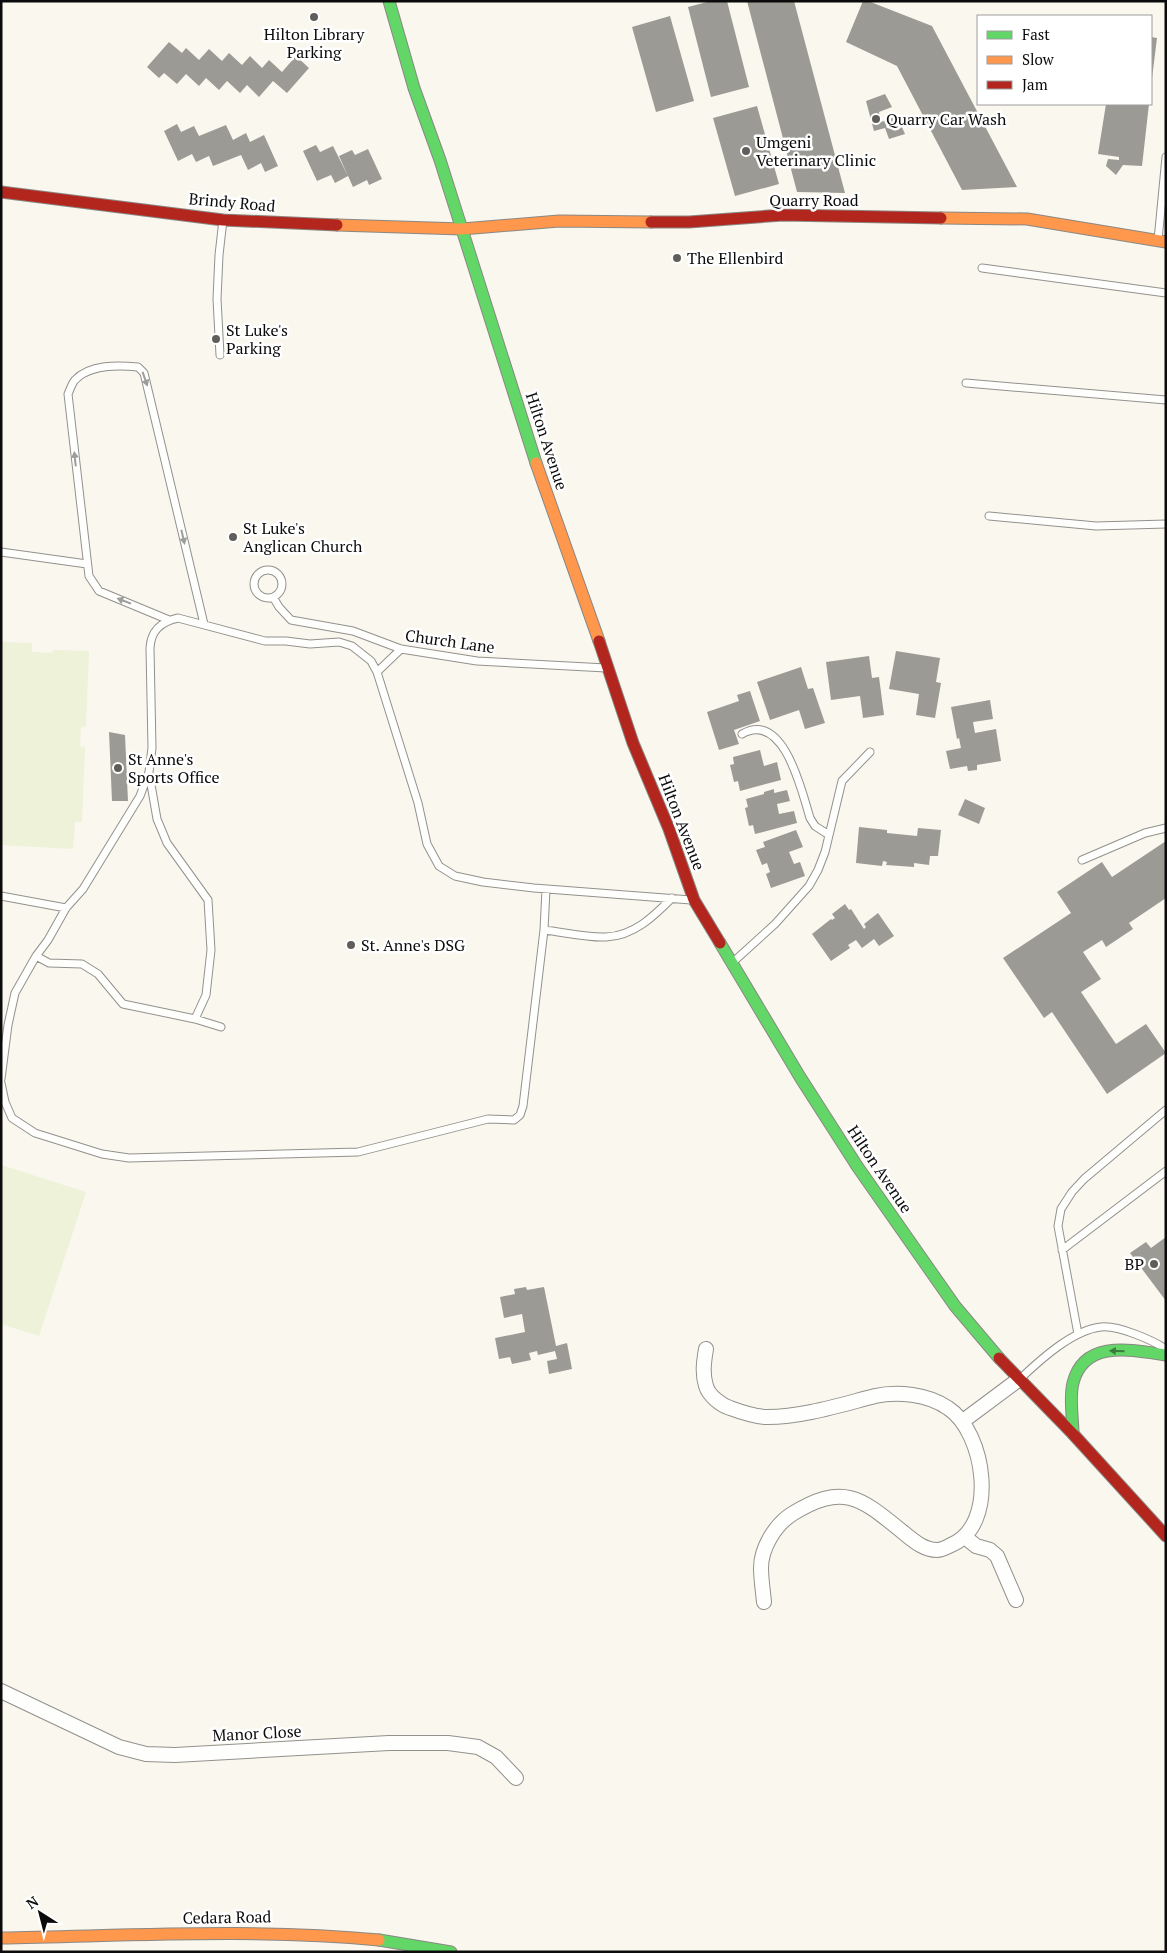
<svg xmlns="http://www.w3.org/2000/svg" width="1167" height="1953" viewBox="0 0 1167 1953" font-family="'PT Serif',serif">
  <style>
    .pitch { fill: #edf2d9 }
    .building { fill: #9c9a95 }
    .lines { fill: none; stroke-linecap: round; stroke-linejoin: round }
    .lane-casing { stroke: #93918d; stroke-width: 9 }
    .street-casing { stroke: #93918d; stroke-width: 16 }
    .fast-casing { stroke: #898884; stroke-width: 13 }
    .slow-casing { stroke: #898884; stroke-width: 13 }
    .jam-casing { stroke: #898884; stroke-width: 13 }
    .lane { stroke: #fefefc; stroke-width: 7 }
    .street { stroke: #fefefc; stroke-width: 14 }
    .fast { stroke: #63d668; stroke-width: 11 }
    .slow { stroke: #ff974d; stroke-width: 11 }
    .jam { stroke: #b3261e; stroke-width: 11 }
    .oneway { fill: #9d9d9c }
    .oneway2 { fill: #3b7b3e }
    .poi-dot { fill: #5f5e5a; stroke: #fff; stroke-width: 2 }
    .labels { text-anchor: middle; stroke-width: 5; stroke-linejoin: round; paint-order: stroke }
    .poi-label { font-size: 16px; fill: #0b0b0b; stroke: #fff; text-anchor: start }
    .street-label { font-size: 16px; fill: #0b0b0b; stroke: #fff }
  </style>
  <rect width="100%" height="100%" fill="#faf7ee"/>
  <path class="pitch" d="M 1,642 L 32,643 L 32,652 L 52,653 L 53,650 L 89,651 L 86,726 L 81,727 L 80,746 L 85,747 L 82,822 L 75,822 L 73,849 L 1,845 Z
    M 1,1165 L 86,1192 L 39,1336 L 1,1324 Z"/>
  <path class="building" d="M 711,1 L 727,1 L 749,87 L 711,97 L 688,7 Z
    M 747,1 L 794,1 L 845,193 L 797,192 Z
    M 863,1 L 868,1 L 932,26 L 1017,187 L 962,190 L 897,66 L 846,42 Z
    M 670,16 L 694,101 L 656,112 L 632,27 Z
    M 1151,37 L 1157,38 L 1152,78 L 1151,78 Z
    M 169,42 L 182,53 L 186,48 L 199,60 L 209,49 L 222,61 L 229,53 L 242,65 L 250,56 L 262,68 L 269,60 L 282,72 L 296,56 L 309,68 L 287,93 L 273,81 L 259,97 L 247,85 L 240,93 L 227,81 L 219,90 L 206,78 L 199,86 L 186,74 L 177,84 L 164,73 L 159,78 L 147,67 Z
    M 885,94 L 892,107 L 879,112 L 881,122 L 897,116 L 905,134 L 889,139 L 885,128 L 874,131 L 866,101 Z
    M 1106,104 L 1149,104 L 1142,166 L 1123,165 L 1116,175 L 1106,166 L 1108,159 L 1119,160 L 1119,157 L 1098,154 Z
    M 757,106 L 779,184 L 735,196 L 713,118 Z
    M 177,124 L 181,132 L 194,126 L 199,136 L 226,125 L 233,140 L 246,133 L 250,142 L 264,135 L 278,166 L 265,172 L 261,163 L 248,170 L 241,155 L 213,166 L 209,156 L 196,162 L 192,154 L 178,161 L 164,131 Z
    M 316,145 L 320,152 L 333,146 L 348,176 L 335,183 L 331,175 L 317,181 L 303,151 Z
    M 368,149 L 382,179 L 369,185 L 367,180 L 353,187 L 339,156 L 352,150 L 355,155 Z
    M 896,651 L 940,658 L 936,682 L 941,683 L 935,718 L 916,715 L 919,694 L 889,689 Z
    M 869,656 L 872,678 L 879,677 L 884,715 L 863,718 L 860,696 L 831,700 L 826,662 Z
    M 801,667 L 808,689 L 813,688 L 825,723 L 805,729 L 799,710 L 770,720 L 757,682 Z
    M 750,691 L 760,721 L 734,730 L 739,744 L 719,750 L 707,712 L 739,701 L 737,695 Z
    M 990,700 L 993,719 L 973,722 L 975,733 L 996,729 L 1001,761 L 977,765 L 977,770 L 968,771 L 967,766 L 950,769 L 946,751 L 961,748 L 959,738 L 957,739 L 951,707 Z
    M 109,732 L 125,735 L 128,801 L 112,801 Z
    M 760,750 L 764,766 L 777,762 L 781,780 L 740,791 L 738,781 L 734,782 L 730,765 L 734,764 L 733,757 Z
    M 774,789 L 774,793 L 787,790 L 790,801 L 777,804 L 779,814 L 794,811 L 797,823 L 755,834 L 753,825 L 749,826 L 745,808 L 748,807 L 746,799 L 764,794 L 764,792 Z
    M 965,799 L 985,808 L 979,824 L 958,815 Z
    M 859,827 L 887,830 L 887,833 L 917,836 L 918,828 L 941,830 L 938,856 L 930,856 L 929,865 L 914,863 L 914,867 L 886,865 L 887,862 L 883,861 L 882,866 L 856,863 Z
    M 796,830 L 803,847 L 789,852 L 794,864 L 800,862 L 805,876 L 771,888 L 766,874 L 770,872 L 767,863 L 762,865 L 756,850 L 765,847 L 763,842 Z
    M 1166,841 L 1166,898 L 1129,923 L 1133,929 L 1106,947 L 1102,940 L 1083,952 L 1101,979 L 1081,992 L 1116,1044 L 1146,1024 L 1166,1053 L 1107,1094 L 1052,1012 L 1044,1018 L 1003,958 L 1071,913 L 1057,892 L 1102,862 L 1112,877 Z
    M 845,904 L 849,910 L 851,909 L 864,929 L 866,927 L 864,924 L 878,913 L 894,936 L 879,946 L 874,939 L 862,948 L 856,940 L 848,945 L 850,948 L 831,961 L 812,934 L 831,919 L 832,920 L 835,918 L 832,914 Z
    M 1166,1237 L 1166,1301 L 1130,1253 L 1146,1242 L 1151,1248 Z
    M 526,1287 L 527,1290 L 544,1287 L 556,1346 L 567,1343 L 572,1369 L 549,1374 L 547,1361 L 557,1359 L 555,1351 L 538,1355 L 537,1351 L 529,1353 L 531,1360 L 512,1364 L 510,1357 L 499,1359 L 495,1338 L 525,1332 L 522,1314 L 504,1318 L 500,1297 L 515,1294 L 514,1289 Z"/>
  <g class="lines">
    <g class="lane-casing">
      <path id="lane" d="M 1158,240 L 1166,157
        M 982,268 L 1166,293
        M 220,355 L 217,299 L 219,255 L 223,220
        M 966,383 L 1166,400
        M 989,516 L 1096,526 L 1166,524
        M 1,552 L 87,564
        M254 584a14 14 0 1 1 28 0a14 14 0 1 1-28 0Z
        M 273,597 L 279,607 L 291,620 L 353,631 L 401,649 L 477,661 L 606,668
        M 169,620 L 99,591 L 89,576 L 68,394 C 70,390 72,383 75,380 C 90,364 118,365 138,367 L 144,373 L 204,624
        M 377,672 L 418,803 L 427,844 L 439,866 L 455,876 L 483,882 L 534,888 L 691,900
        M 742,734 C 784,710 802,792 810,818 L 815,826 L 829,835
        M 149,773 L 157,819 L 167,843 L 208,900 L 211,950 L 206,995 L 195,1019
        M 1082,860 L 1145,833 L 1166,828
        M 1,896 L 66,908
        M 544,930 C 563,932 587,938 606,937 C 634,936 654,916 672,898
        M 732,963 L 775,924 L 809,886 L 818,870 L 825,852 L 842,781 L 870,752
        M 221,1027 L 195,1019 L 123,1004 L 98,974 L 82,964 L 49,963 L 36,956 L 48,940 L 66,908 L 83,889 L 140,796 L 149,772 L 152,748 L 150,648 C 151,631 160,622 178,618 L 265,641 L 286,641 L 310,644 L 339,642 L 352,646 L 371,661 L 377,672 L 401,649
        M 1,1079 L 8,1025 L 15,993 L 36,956
        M 1,1083 L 5,1102 L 12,1118 L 35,1133 L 102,1154 L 129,1158 L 358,1152 L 488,1119 L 514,1120 L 520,1115 L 523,1106 L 544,930 L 546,889
        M 1062,1250 L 1166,1171
        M 1078,1334 L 1058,1226 L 1061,1209 L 1072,1192 L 1084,1179 L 1166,1110
        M 1021,1378 C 1041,1359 1073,1330 1101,1327 C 1118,1325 1152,1340 1166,1349"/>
    </g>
    <g class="street-casing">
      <path id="street" d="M 706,1349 C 704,1361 702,1373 706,1386 C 709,1396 721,1405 730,1408 C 741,1412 755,1417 767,1417 C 803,1417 840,1405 875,1396 C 897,1391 928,1394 948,1408 C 985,1432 999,1525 951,1545 C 947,1547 942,1550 937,1550 C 924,1550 914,1541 904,1533 C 861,1498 844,1482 792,1514 C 775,1525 761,1548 761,1568 C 761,1579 763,1591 764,1602
        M 963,1421 L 1018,1380
        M 965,1537 L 976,1546 L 990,1550 L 997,1556 L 1016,1600
        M 1,1691 L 119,1747 L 146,1754 L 175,1755 L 389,1743 L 448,1743 L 478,1747 L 496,1757 L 516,1778"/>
    </g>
    <g class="fast-casing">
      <path id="fast" d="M 389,1 L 414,88 L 440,160 L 536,463
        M 720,943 L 800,1077 L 857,1166 L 955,1306 L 999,1358
        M 1073,1434 C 1073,1418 1069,1399 1073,1383 C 1084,1339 1132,1350 1166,1355
        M 379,1940 L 451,1952"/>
    </g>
    <g class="slow-casing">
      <path id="slow" d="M 941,218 L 1027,219 L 1166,242
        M 337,225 L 462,229 L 559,221 L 651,222
        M 536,463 L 599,641
        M 1,1938 C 127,1936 253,1928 379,1940"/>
    </g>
    <g class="jam-casing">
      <path id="jam" d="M 1,192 L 223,220 L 337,225
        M 651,222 L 689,222 L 783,215 L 941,218
        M 599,641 L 633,743 L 669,829 L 694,900 L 720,943
        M 999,1358 L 1073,1434 L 1166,1536"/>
    </g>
    <use href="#lane" class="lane"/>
    <use href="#street" class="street"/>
    <use href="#fast" class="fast"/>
    <use href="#slow" class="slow"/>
    <use href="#jam" class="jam"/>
  </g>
  <defs><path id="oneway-solid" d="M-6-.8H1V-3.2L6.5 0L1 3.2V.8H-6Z" transform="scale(1.25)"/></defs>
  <g class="oneway">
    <use href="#oneway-solid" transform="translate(145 379) rotate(71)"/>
    <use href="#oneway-solid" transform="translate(75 459) rotate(-96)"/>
    <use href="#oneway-solid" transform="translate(183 537) rotate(77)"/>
    <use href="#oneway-solid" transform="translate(124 601) rotate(-159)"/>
  </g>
  <use class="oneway2" href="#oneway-solid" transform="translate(1117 1351) rotate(-178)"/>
  <g class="poi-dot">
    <circle cx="314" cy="17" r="5"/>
    <circle cx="876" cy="119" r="5"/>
    <circle cx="746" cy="151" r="5"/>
    <circle cx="677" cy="258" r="5"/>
    <circle cx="216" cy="339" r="5"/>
    <circle cx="233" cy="537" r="5"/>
    <circle cx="118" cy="768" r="5"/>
    <circle cx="351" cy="945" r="5"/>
    <circle cx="1154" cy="1264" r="5"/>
  </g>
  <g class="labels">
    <g class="poi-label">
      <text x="314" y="40" text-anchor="middle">Hilton Library<tspan x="314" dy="18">Parking</tspan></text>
      <text x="886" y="125">Quarry Car Wash</text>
      <text x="756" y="148">Umgeni<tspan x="756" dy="18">Veterinary Clinic</tspan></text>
      <text x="687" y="264">The Ellenbird</text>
      <text x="226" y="336">St Luke's<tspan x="226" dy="18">Parking</tspan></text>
      <text x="243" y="534">St Luke's<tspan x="243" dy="18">Anglican Church</tspan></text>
      <text x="128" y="765">St Anne's<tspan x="128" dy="18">Sports Office</tspan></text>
      <text x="361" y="951">St. Anne's DSG</text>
      <text x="1144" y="1270" text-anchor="end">BP</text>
    </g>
    <g class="street-label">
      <text x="814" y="206">Quarry Road</text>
      <text transform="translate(232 202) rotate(5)" y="6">Brindy Road</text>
      <text transform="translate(547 441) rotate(72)" y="6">Hilton Avenue</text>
      <text transform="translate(450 641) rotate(8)" y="6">Church Lane</text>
      <text transform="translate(682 822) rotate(69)" y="6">Hilton Avenue</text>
      <text transform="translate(880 1169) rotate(56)" y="6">Hilton Avenue</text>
      <text transform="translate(257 1733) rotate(-3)" y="6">Manor Close</text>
      <text transform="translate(227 1917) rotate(-1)" y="6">Cedara Road</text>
    </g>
  </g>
  <rect width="1167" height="1953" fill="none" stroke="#0b0b0b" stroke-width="5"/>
  <rect x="977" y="15" width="175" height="90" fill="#ffffff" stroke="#9d9d9d"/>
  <rect x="987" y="31" width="25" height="8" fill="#63d668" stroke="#9d9d9d"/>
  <text x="1022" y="40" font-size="15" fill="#0b0b0b">Fast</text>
  <rect x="987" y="56" width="25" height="8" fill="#ff974d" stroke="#9d9d9d"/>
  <text x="1022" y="65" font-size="15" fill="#0b0b0b">Slow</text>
  <rect x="987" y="81" width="25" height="8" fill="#b3261e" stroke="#9d9d9d"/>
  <text x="1022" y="90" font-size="15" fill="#0b0b0b">Jam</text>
  <g transform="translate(40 1913) rotate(324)" stroke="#ffffff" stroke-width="4" paint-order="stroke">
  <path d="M0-4L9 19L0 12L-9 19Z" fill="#0b0b0b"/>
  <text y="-8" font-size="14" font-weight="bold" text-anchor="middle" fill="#0b0b0b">N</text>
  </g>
</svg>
